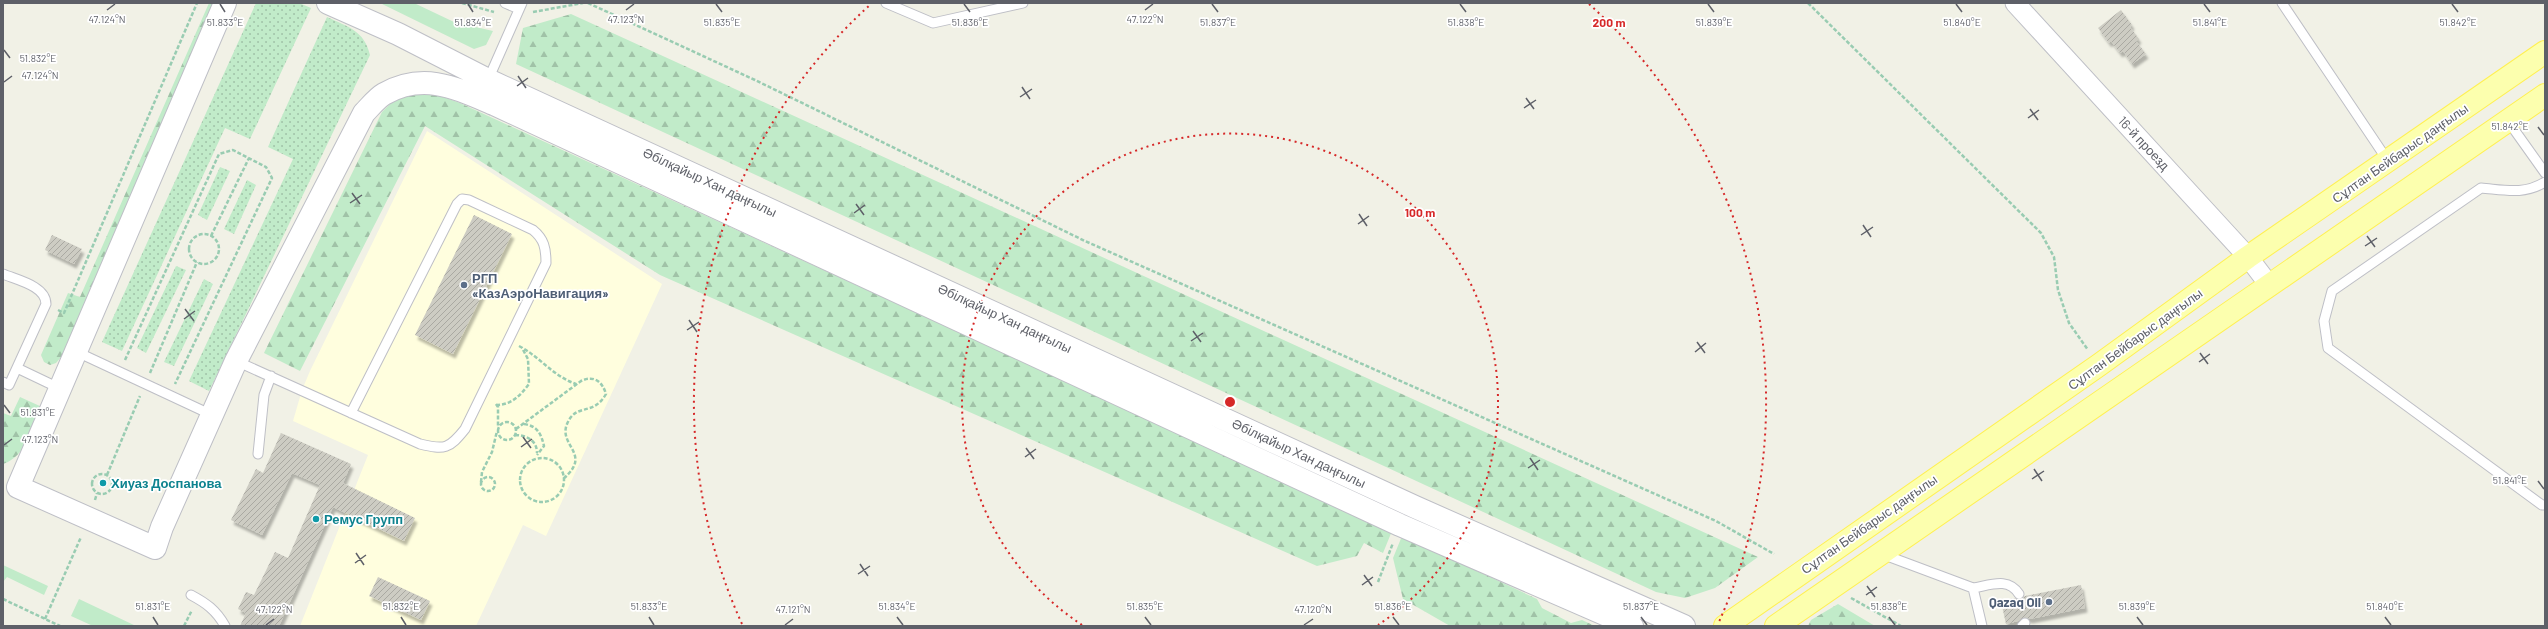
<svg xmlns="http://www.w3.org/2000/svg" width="2548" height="629" viewBox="0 0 2548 629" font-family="Barlow,sans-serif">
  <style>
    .commercial { fill: #fffede }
    .grass { fill: #c1ebc9 }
    .forest { fill: url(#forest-firs) }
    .park { fill: url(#park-dots) }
    .building { fill: url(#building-hatch); filter: url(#shadow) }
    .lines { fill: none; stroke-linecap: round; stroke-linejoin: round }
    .service-casing { stroke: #bebfc6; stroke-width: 11 }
    .minor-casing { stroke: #bebfc6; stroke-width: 21 }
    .tertiary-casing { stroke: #bebfc6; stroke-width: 24 }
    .primary-casing { stroke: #fff052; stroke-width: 24 }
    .path { stroke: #99ccb2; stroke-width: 2.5; stroke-dasharray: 4 2; stroke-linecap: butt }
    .service { stroke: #fff; stroke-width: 9 }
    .minor { stroke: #fff; stroke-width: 19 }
    .tertiary { stroke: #fff; stroke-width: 22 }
    .primary { stroke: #fcffae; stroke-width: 22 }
    .ticks { fill: none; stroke: #5e6068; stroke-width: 1.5 }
    .ring { fill: none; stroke: #d62828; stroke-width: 2; stroke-dasharray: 2 4 }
    .service-dot { fill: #5c6f8a; stroke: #fff; stroke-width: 1.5 }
    .culture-dot { fill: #0f9aa8; stroke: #fff; stroke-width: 1.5 }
    .labels { text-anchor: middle; stroke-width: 3.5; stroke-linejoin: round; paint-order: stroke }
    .street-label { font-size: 13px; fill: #5e6068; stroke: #fff }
    .service-label { font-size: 13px; font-weight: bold; fill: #4e5e75; stroke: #fff; text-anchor: start }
    .culture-label { font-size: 13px; font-weight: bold; fill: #0d838f; stroke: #fff; text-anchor: start }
    .ticks-label { font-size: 10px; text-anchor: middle; fill: #5e6068; stroke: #fff; stroke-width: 3.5; stroke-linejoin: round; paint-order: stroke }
    .centre { fill: #d62828; stroke: #fff; stroke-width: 2 }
    .ring-label { font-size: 12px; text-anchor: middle; font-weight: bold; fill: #d62828; stroke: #fff; stroke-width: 3.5; stroke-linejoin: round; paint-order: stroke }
  </style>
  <defs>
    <pattern id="forest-firs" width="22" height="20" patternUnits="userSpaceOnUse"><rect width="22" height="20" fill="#c1ebc9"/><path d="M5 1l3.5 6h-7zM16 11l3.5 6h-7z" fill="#a0c2a7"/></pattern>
    <pattern id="park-dots" width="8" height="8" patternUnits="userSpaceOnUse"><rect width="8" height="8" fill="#c1ebc9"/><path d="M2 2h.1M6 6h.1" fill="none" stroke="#a0c2a7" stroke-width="1.8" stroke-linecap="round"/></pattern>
    <pattern id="building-hatch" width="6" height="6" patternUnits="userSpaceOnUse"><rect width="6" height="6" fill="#cdccc3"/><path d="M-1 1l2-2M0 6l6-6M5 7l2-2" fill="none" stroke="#aaa9a2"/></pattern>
    <filter id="shadow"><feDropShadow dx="2.5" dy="4.5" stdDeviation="1" flood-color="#0004"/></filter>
  </defs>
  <rect width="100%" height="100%" fill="#f1f1e6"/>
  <path class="commercial" d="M 427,131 L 662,284 L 546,536 L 523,525 L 476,626 L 300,626 L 368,455 L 293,421 L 302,390 L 310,371 Z"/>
  <path class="grass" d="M 380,3 L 414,3 L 454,22 L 493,31 L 486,45 L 474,49 Z
    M 3,565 L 48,586 L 44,595 L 7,577 L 3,582 Z
    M 79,599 L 136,626 L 93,626 L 71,616 Z"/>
  <path class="forest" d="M 209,3 L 216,3 L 63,355 L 56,363 L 50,365 L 44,362 L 41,355 L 68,293 L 80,297 Z
    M 571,14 L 1758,557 L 1715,588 L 1685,598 L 1656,592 L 516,64 L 523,28 Z
    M 415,91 L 432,93 L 460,103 L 1392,531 L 1383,553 L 1364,543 L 1357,556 L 1317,566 L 660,275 L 425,126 L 300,371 L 264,353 L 382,112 L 395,99 Z
    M 20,397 L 42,407 C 32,427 26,457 3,464 L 3,413 L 11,416 Z
    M 1402,536 L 1537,599 L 1542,608 L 1571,623 L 1582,620 L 1595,626 L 1450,626 L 1403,599 L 1393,558 Z
    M 1838,604 L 1875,626 L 1808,626 L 1811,620 Z"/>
  <path class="park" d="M 256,3 L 299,3 L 311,8 L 250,139 L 225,128 L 122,351 L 102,342 Z
    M 327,17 C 348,27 364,30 370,55 L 209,391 L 189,381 L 293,159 L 268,147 Z
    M 220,167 L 230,171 L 207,220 L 198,215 Z
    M 247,180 L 256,185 L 234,234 L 224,229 Z
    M 176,266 L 186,270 L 146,353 L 137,348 Z
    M 204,279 L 213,284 L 174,366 L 164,362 Z"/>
  <path class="building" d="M 2121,10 L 2132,25 L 2130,27 L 2139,39 L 2136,41 L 2146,54 L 2132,64 L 2123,51 L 2120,53 L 2111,41 L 2109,43 L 2098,28 Z
    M 474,215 L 512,234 L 453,354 L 415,335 Z
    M 52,235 L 82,249 L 74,264 L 45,250 Z
    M 281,433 L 351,464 L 343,483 L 415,518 L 404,541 L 333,507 L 279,626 L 240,626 L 246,613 L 238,609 L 246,592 L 254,595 L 275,552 L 288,558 L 320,485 L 292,473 L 262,535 L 231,520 L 256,469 L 263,473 Z
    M 378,577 L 430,601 L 421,620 L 369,596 Z
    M 2081,585 L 2085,608 L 2030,619 L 2024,617 L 2018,621 L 2006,624 L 2001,601 L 2015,598 L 2020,600 L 2025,596 Z"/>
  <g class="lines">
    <g class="service-casing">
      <path id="service" d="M 505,3 L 519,9
        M 886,3 L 933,23 L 1023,3
        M 2282,3 L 2388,161
        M 488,80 L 522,3
        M 2508,121 L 2545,173
        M 2545,182 C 2524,195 2505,190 2481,188 L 2332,291 L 2324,321 L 2328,348 L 2542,505 L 2545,505
        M 3,274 C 17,280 46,286 46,304 L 9,385 L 3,382
        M 77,352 L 212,415
        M 236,361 L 420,444 C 445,450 449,449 465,429 L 546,263 C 546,248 544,239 533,230 L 469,200 L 462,199 L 457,204 L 351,413
        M 17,368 L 61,389
        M 258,454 L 264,395 L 271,376
        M 1882,554 L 1973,588 L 1982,626
        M 1973,588 C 1991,585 2008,577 2019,594
        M 191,595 C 206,603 216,610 225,626
        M 2022,626 L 2025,623"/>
    </g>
    <g class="minor-casing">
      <path id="minor" d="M 2015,3 L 2248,257 L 2270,286"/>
    </g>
    <g class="tertiary-casing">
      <path id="tertiary" d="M 225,3 L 18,487 L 155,548 L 162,527 L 236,361 L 364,113 C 370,107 377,98 384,94 C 425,71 458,89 496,105 L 1400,525 L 1632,626
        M 328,3 L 398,34 L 488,80 L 1415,507 L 1684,626"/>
    </g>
    <g class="primary-casing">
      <path id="primary" d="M 1725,626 L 2099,365 L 2248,257 L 2545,52
        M 1776,626 L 2545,95"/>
    </g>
    <path class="path" d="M 462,3 L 494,12
      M 588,3 L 755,80 L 1085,241 L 1716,521 L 1774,554
      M 1808,3 L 2041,233 L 2054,257 L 2058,290 L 2069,323 L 2088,350
      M 533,12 L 583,3
      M189 249a15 15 0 1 1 30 0a15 15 0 1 1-30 0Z
      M 211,236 L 249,158
      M 58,310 L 64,313 L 197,3
      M 519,346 C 540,357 553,376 576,384
      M 125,360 L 219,154 L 233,150 L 266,167 L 272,178 L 175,384
      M 150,373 L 197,262
      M 496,404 L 498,407 L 498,427
      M 496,405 C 511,405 520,396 529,384 L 528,359 L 522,348
      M498 431a9 9 0 1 1 18 0a9 9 0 1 1-18 0Z
      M 524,424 C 537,426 541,433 544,446 L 537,455
      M 516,429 L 581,381 C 594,375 602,381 606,394 C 593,417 576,402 567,424 C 558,446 593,454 563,479
      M 515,435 C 526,435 537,440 537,453
      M520 480a22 22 0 1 1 44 0a22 22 0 1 1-44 0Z
      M92 484a10 10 0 1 1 20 0a10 10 0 1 1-20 0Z
      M 107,475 L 140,396
      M481 484a7 7 0 1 1 14 0a7 7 0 1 1-14 0Z
      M 481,482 L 482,472 L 492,452 L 497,431
      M 95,500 L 97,493
      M 1378,582 L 1393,543
      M 1851,598 L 1901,626
      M 3,599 L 60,626
      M 45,619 L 81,537
      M 184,626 L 192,610"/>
    <use href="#service" class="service"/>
    <use href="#minor" class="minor"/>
    <use href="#tertiary" class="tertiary"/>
    <use href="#primary" class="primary"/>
  </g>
  <path class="ticks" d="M 220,4 L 225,12M 468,4 L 473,12M 716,4 L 722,12M 964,4 L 970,12M 1212,4 L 1218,12M 1460,4 L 1466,12M 1708,4 L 1714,12M 1956,4 L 1962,12M 2204,4 L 2210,12M 2452,4 L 2458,12M 107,10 L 115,4M 626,10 L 634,4M 1145,10 L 1153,4M 4,50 L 10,58M 518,76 L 526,88M 4,82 L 12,76M 517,86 L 528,78M 1022,87 L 1030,99M 1020,97 L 1032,89M 1526,98 L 1534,109M 1524,108 L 1536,100M 2030,109 L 2038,120M 2028,118 L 2039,110M 2538,127 L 2544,135M 352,193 L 360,204M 350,203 L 362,195M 856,204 L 864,215M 854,213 L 865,205M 1359,214 L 1367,226M 1358,224 L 1369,216M 1863,225 L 1871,237M 1861,235 L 1873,227M 2367,236 L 2375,247M 2365,246 L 2377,238M 185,309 L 194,321M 184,319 L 195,311M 689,320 L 697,332M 687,330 L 699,322M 1193,331 L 1201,342M 1191,341 L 1203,333M 1697,342 L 1705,353M 1695,352 L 1706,343M 2200,353 L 2208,364M 2199,362 L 2210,354M 4,405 L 10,413M 523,437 L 531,448M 4,445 L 12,439M 521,447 L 532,439M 1026,448 L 1034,459M 1025,457 L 1036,449M 1530,458 L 1538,470M 1528,468 L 1540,460M 2034,469 L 2042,481M 2032,479 L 2044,471M 2538,481 L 2544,489M 356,553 L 364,565M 355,563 L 366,555M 860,564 L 868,576M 858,574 L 870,566M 1364,575 L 1372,586M 1362,585 L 1373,577M 1867,586 L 1875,597M 1866,595 L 1877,587M 153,617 L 158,625M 401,617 L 406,625M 649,617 L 654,625M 897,617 L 903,625M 1145,617 L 1151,625M 1393,617 L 1399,625M 1641,617 L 1647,625M 1889,617 L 1895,625M 2137,617 L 2143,625M 2385,617 L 2391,625M 266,625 L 274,619M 785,625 L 793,619M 1304,625 L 1313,619"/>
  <g class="ring">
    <path d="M1082 625A268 268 0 1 1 1378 625"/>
    <path d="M742 624A536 536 0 0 1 871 4M1589 4A536 536 0 0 1 1718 624"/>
  </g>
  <g class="service-dot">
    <circle cx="464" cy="285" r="4"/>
    <circle cx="2049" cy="602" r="4"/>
  </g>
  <g class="culture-dot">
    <circle cx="103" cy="483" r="4"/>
    <circle cx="316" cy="519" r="4"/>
  </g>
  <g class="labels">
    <g class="street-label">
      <text transform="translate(2144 143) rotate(47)" y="5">16-й проезд</text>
      <text transform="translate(2400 153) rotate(-35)" y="5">Сұлтан Бейбарыс даңғылы</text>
      <text transform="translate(710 182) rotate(25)" y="5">Әбілқайыр Хан даңғылы</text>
      <text transform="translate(1005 318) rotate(25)" y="5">Әбілқайыр Хан даңғылы</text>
      <text transform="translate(2135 339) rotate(-36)" y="5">Сұлтан Бейбарыс даңғылы</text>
      <text transform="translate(1299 453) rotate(25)" y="5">Әбілқайыр Хан даңғылы</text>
      <text transform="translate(1869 524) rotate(-35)" y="5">Сұлтан Бейбарыс даңғылы</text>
    </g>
    <g class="service-label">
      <text x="472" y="283">РГП<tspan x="472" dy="15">«КазАэроНавигация»</tspan></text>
      <text x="2041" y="607" text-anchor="end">Qazaq Oil</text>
    </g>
    <g class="culture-label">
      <text x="111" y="488">Хиуаз Доспанова</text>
      <text x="324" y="524">Ремус Групп</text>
    </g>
  </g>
  <g class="ticks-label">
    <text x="107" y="23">47.124°N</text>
    <text x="1145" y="23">47.122°N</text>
    <text x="626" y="23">47.123°N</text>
    <text x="2458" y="26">51.842°E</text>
    <text x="1218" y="26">51.837°E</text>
    <text x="1466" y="26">51.838°E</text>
    <text x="1962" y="26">51.840°E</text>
    <text x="2210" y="26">51.841°E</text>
    <text x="225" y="26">51.833°E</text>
    <text x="473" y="26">51.834°E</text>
    <text x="722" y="26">51.835°E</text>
    <text x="970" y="26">51.836°E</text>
    <text x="1714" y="26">51.839°E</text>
    <text x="38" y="62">51.832°E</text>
    <text x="40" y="79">47.124°N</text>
    <text x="2510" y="130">51.842°E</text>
    <text x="38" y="416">51.831°E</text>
    <text x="40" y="443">47.123°N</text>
    <text x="2510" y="484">51.841°E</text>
    <text x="153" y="610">51.831°E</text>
    <text x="401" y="610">51.832°E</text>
    <text x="649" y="610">51.833°E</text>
    <text x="897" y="610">51.834°E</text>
    <text x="1145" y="610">51.835°E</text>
    <text x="1393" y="610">51.836°E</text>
    <text x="1641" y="610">51.837°E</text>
    <text x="1889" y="610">51.838°E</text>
    <text x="2137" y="610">51.839°E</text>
    <text x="2385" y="610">51.840°E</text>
    <text x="274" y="613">47.122°N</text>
    <text x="793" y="613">47.121°N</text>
    <text x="1313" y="613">47.120°N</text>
  </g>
  <circle cx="1230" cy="402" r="6" class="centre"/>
  <g class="ring-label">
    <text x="1609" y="27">200 m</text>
    <text x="1420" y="217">100 m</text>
  </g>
  <rect width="2548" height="629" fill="none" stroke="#5e6068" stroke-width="8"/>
</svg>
